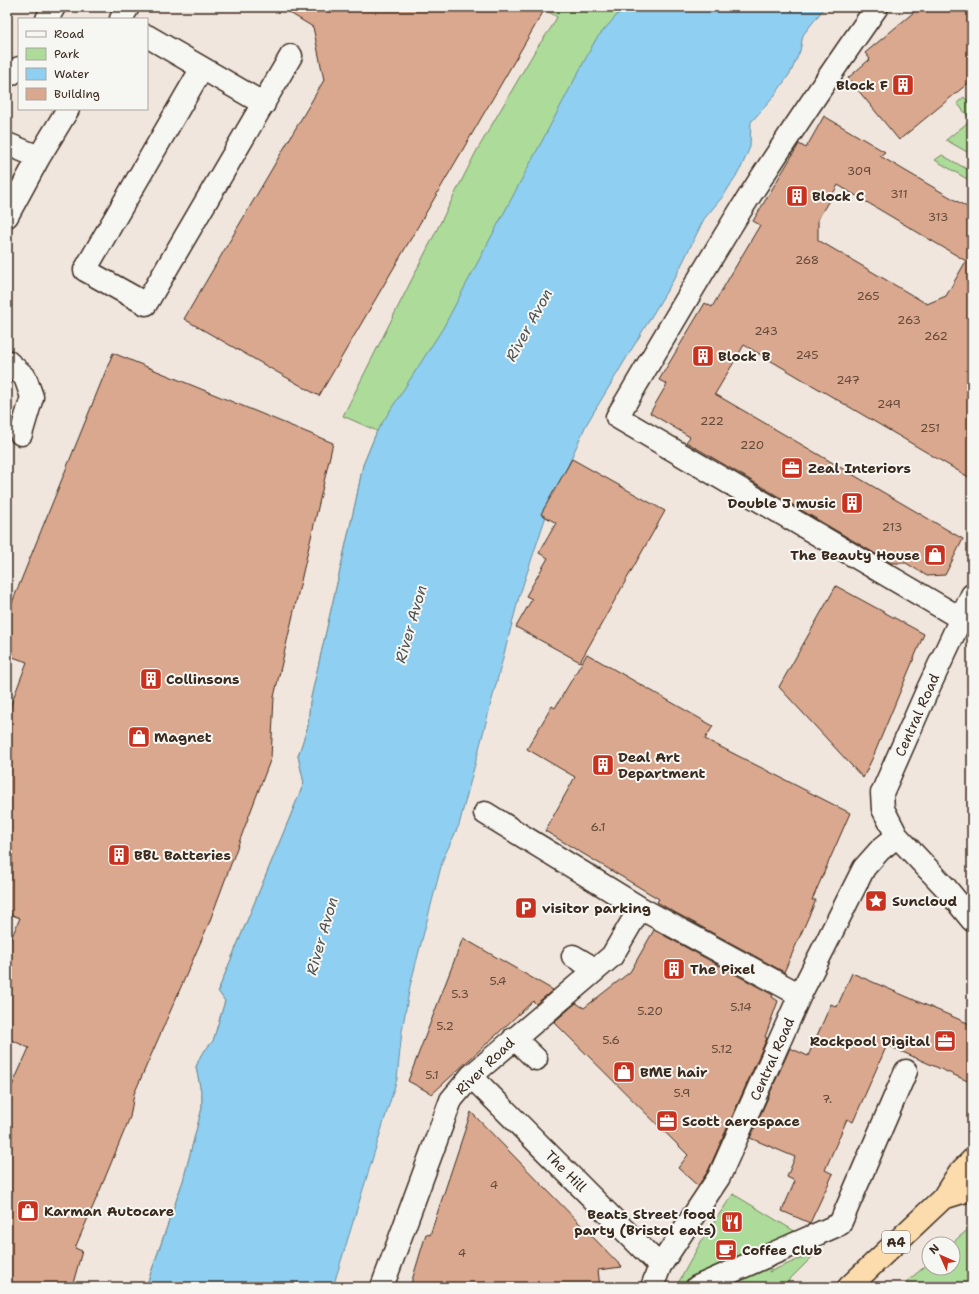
<svg xmlns="http://www.w3.org/2000/svg" width="979" height="1294" viewBox="0 0 979 1294" font-family="'Shantell Sans',sans-serif">
  <style>
    .green { fill: #acdb9a; stroke: #74825c }
    .water { fill: #8fcff1; stroke: #6d8d9d }
    .building { fill: #daa88e; stroke: #3b2a1e; fill-rule: evenodd }
    .lines { fill: none; stroke-linecap: round; stroke-linejoin: round }
    .minor-casing { stroke: #3b2a1e; stroke-width: 25 }
    .highway-casing { stroke: #3b2a1e; stroke-width: 25 }
    .minor { stroke: #f6f6f2; stroke-width: 22 }
    .highway { stroke: #fcdcac; stroke-width: 22 }
    .labels { text-anchor: middle; stroke-width: 4; stroke-linejoin: round; paint-order: stroke }
    .number-label { font-size: 12px; fill: #634a3a }
    .shield { fill: #f6f6f2; stroke: #73675e; stroke-width: 1 }
    .shield-label { font-size: 13px; font-weight: bold; fill: #3b2a1e }
    .poi-label { font-size: 14px; font-weight: bold; fill: #3b2a1e; stroke: #f6f6f2; text-anchor: start }
    .street-label { font-size: 14px; fill: #3b2a1e; stroke: #f6f6f2 }
    .water-label { font-size: 15px; font-style: italic; fill: #505353; stroke: #f6f6f2 }
  </style>
  <rect width="100%" height="100%" fill="#f0e6de"/>
  <filter id="ink" filterUnits="userSpaceOnUse"><feTurbulence type="fractalNoise" baseFrequency=".025" numOctaves="2"/><feDisplacementMap in="SourceGraphic" scale="8" xChannelSelector="R" yChannelSelector="G"/><feConvolveMatrix kernelMatrix="1 2 1 2 8 2 1 2 1" color-interpolation-filters="sRGB"/></filter>
  <g filter="url(#ink)">
    <path class="green" d="M 541,7 L 648,7 L 352,703 L 146,1287 L 183,1181 L 202,1108 L 202,1096 L 196,1067 L 201,1055 L 213,1041 L 225,1001 L 218,991 L 304,783 L 298,756 L 308,726 L 310,702 L 356,500 L 363,465 L 377,431 L 343,416 L 476,152 L 536,49 L 551,28 L 557,17 Z
      M 964,97 L 972,106 L 972,153 L 967,152 L 946,140 L 971,120 L 957,103 Z
      M 942,155 L 972,172 L 972,182 L 935,160 Z
      M 733,1194 L 796,1232 L 769,1272 L 818,1251 L 782,1287 L 676,1287 L 703,1238 Z
      M 972,1226 L 972,1287 L 907,1287 L 905,1283 L 929,1263 L 929,1268 L 953,1268 L 953,1244 L 951,1244 Z"/>
    <path class="water" d="M 624,7 L 825,7 L 803,35 L 800,51 L 791,72 L 772,99 L 751,122 L 750,147 L 741,168 L 724,195 L 704,219 L 677,274 L 586,425 L 547,513 L 519,597 L 459,825 L 443,859 L 410,986 L 402,1031 L 397,1079 L 333,1287 L 146,1287 L 183,1181 L 202,1108 L 202,1096 L 196,1067 L 201,1055 L 213,1041 L 225,1001 L 218,991 L 304,783 L 298,756 L 308,726 L 310,702 L 356,500 L 363,465 L 377,431 L 443,328 L 596,39 Z"/>
    <path class="building" d="M 280,7 L 546,7 L 319,396 L 184,319 L 324,80 L 313,27 Z
      M 920,7 L 972,7 L 972,80 L 899,140 L 848,78 L 870,59 L 865,53 Z
      M 824,116 L 885,152 L 880,156 L 972,210 L 972,479 L 744,345 L 715,394 L 963,539 L 945,575 L 927,576 L 906,563 L 891,563 L 686,442 L 690,437 L 650,413 L 667,384 L 659,380 L 705,303 L 712,307 L 760,225 L 753,221 L 799,144 L 806,148 ZM 838,185 L 966,261 L 946,296 L 927,304 L 818,240 L 818,219 Z
      M 113,353 L 333,443 L 274,697 L 271,758 L 250,813 L 209,923 L 134,1094 L 130,1117 L 100,1190 L 75,1248 L 82,1251 L 72,1287 L 7,1287 L 7,1097 L 29,1048 L 7,1038 L 7,948 L 20,918 L 7,913 L 7,715 L 27,662 L 7,655 L 7,615 Z
      M 572,459 L 665,511 L 580,662 L 516,627 L 532,599 L 526,596 L 548,558 L 539,553 L 556,523 L 541,514 Z
      M 836,586 L 924,634 L 873,757 L 863,778 L 779,687 Z
      M 587,654 L 713,726 L 705,739 L 850,813 L 812,900 L 816,900 L 784,972 L 667,908 L 657,902 L 659,899 L 545,831 L 575,777 L 527,749 L 552,706 L 555,708 Z
      M 654,930 L 773,995 L 772,997 L 778,1001 L 765,1037 L 767,1038 L 708,1171 L 698,1186 L 678,1168 L 688,1155 L 554,1022 L 576,1003 L 584,1008 L 630,972 Z
      M 463,938 L 553,990 L 536,1004 L 533,1001 L 432,1094 L 408,1081 Z
      M 852,973 L 972,1025 L 972,1083 L 887,1045 L 853,1122 L 847,1119 L 825,1170 L 833,1174 L 810,1223 L 782,1211 L 795,1181 L 787,1177 L 795,1157 L 750,1138 L 790,1048 L 808,1056 L 831,1004 L 837,1007 Z
      M 471,1112 L 622,1267 L 598,1270 L 600,1287 L 410,1287 L 426,1234 L 430,1235 Z"/>
    <g class="lines">
      <g class="minor-casing">
        <path id="minor" d="M 877,7 C 830,74 784,142 740,211 C 698,279 658,348 617,417 L 960,618
          M 47,19 L 54,7
          M 121,19 L 128,7
          M 147,36 L 264,104
          M 202,68 L 85,270 L 146,304 L 291,56
          M 7,75 L 11,74 L 19,68
          M 7,144 L 39,157
          M 7,216 L 39,157 L 68,109
          M 7,361 L 25,377 L 32,397 L 21,434
          M 972,595 L 927,691 L 882,793 L 883,809 L 897,836 L 945,887 L 972,920
          M 485,813 L 640,908 L 800,995
          M 573,956 L 595,969
          M 514,1038 L 536,1059
          M 471,1076 L 660,1266
          M 382,1287 L 451,1100 L 471,1076 L 612,956 L 640,908
          M 652,1287 L 660,1266 L 719,1177 L 800,995 L 864,868 L 880,850 L 897,836
          M 697,1287 L 840,1224 L 906,1071"/>
      </g>
      <g class="highway-casing">
        <path id="highway" d="M 943,1198 L 972,1189
          M 849,1287 L 943,1198 L 959,1173 L 972,1160"/>
      </g>
      <use href="#minor" class="minor"/>
      <use href="#highway" class="highway"/>
    </g>
  </g>
  <defs>
    <g id="building-square" transform="scale(1.15)"><rect x="-9" y="-9" width="18" height="18" rx="4" fill="#c8321e" stroke="#f6f6f2"/><path d="M-4-6H4V6H1V3H-1V6H-4ZM-2.5-4.3h1.7v1.8h-1.7ZM.8-4.3h1.7v1.8H.8ZM-2.5-1h1.7V.8h-1.7ZM.8-1h1.7V.8H.8Z" fill="#fff"/></g>
    <g id="office-square" transform="scale(1.15)"><rect x="-9" y="-9" width="18" height="18" rx="4" fill="#c8321e" stroke="#f6f6f2"/><path d="M-6-3h4V-5.5h4V-3h4V5H-6ZM-1-4.5V-3h2v-1.5ZM-6 0V1H6V0Z" fill="#fff"/></g>
    <g id="shop-square" transform="scale(1.15)"><rect x="-9" y="-9" width="18" height="18" rx="4" fill="#c8321e" stroke="#f6f6f2"/><path d="M-5-2.5h2.3a2.7 3.5 0 0 1 5.4 0H5L5.5 6h-11ZM-1.5-2.5h3a1.5 2.3 0 0 0-3 0Z" fill="#fff"/></g>
    <g id="sight-square" transform="scale(1.15)"><rect x="-9" y="-9" width="18" height="18" rx="4" fill="#c8321e" stroke="#f6f6f2"/><path d="M0-6L1.8-2.2L6-1.7L2.9 1.2L3.7 5.4L0 3.3L-3.7 5.4L-2.9 1.2L-6-1.7L-1.8-2.2Z" fill="#fff"/></g>
    <g id="parking-square" transform="scale(1.15)"><rect x="-9" y="-9" width="18" height="18" rx="4" fill="#c8321e" stroke="#f6f6f2"/><path d="M-3.5-5.5H1a3.5 3.5 0 0 1 0 7H-1V5.5H-3.5ZM-1-3.4V-.6H.8a1.4 1.4 0 0 0 0-2.8Z" fill="#fff"/></g>
    <g id="restaurant-square" transform="scale(1.15)"><rect x="-9" y="-9" width="18" height="18" rx="4" fill="#c8321e" stroke="#f6f6f2"/><path d="M-5-6h1v4h1v-4h1v4h1v-4h1v5L-1.5 .5V6h-2V.5L-5-1ZM5-6V6H3V1.5H1.5Q1.5-4 5-6Z" fill="#fff"/></g>
    <g id="cafe-square" transform="scale(1.15)"><rect x="-9" y="-9" width="18" height="18" rx="4" fill="#c8321e" stroke="#f6f6f2"/><path d="M-5.5-4.5H6V0H3Q3 3.5 0 3.5H-2.5Q-5.5 3.5-5.5 0ZM3-3.2v2h1.7v-2ZM-6 4.5H4V6H-6Z" fill="#fff"/></g>
  </defs>
  <g fill-rule="evenodd">
    <use href="#building-square" x="903" y="85"/>
    <use href="#building-square" x="797" y="196"/>
    <use href="#building-square" x="703" y="356"/>
    <use href="#office-square" x="792" y="468"/>
    <use href="#building-square" x="852" y="503"/>
    <use href="#shop-square" x="935" y="555"/>
    <use href="#building-square" x="151" y="679"/>
    <use href="#shop-square" x="139" y="737"/>
    <use href="#building-square" x="603" y="765"/>
    <use href="#building-square" x="119" y="855"/>
    <use href="#sight-square" x="876" y="901"/>
    <use href="#parking-square" x="526" y="908"/>
    <use href="#building-square" x="674" y="969"/>
    <use href="#office-square" x="945" y="1041"/>
    <use href="#shop-square" x="624" y="1072"/>
    <use href="#office-square" x="667" y="1121"/>
    <use href="#shop-square" x="28" y="1211"/>
    <use href="#restaurant-square" x="732" y="1222"/>
    <use href="#cafe-square" x="726" y="1250"/>
  </g>
  <g class="labels">
    <g class="number-label">
      <text x="859" y="175">309</text>
      <text x="899" y="198">311</text>
      <text x="938" y="221">313</text>
      <text x="807" y="264">268</text>
      <text x="868" y="300">265</text>
      <text x="909" y="324">263</text>
      <text x="766" y="335">243</text>
      <text x="936" y="340">262</text>
      <text x="807" y="359">245</text>
      <text x="848" y="384">247</text>
      <text x="889" y="408">249</text>
      <text x="712" y="425">222</text>
      <text x="930" y="432">251</text>
      <text x="752" y="449">220</text>
      <text x="892" y="531">213</text>
      <text x="598" y="831">6.1</text>
      <text x="498" y="985">5.4</text>
      <text x="460" y="998">5.3</text>
      <text x="741" y="1011">5.14</text>
      <text x="650" y="1015">5.20</text>
      <text x="445" y="1030">5.2</text>
      <text x="611" y="1044">5.6</text>
      <text x="722" y="1053">5.12</text>
      <text x="432" y="1079">5.1</text>
      <text x="682" y="1097">5.9</text>
      <text x="827" y="1103">7.</text>
      <text x="494" y="1189">4</text>
      <text x="462" y="1257">4</text>
    </g>
    <rect class="shield" x="882" y="1231" width="28" height="22" rx="3"/>
    <g class="shield-label">
      <text x="896" y="1247">A4</text>
    </g>
    <g class="poi-label">
      <text x="888" y="90" text-anchor="end">Block F</text>
      <text x="812" y="201">Block C</text>
      <text x="718" y="361">Block B</text>
      <text x="808" y="473">Zeal Interiors</text>
      <text x="836" y="508" text-anchor="end">Double J music</text>
      <text x="920" y="560" text-anchor="end">The Beauty House</text>
      <text x="166" y="684">Collinsons</text>
      <text x="154" y="742">Magnet</text>
      <text x="618" y="762">Deal Art<tspan x="618" dy="16">Department</tspan></text>
      <text x="134" y="860">BBL Batteries</text>
      <text x="892" y="906">Suncloud</text>
      <text x="542" y="913">visitor parking</text>
      <text x="690" y="974">The Pixel</text>
      <text x="930" y="1046" text-anchor="end">Rockpool Digital</text>
      <text x="640" y="1077">BME hair</text>
      <text x="682" y="1126">Scott aerospace</text>
      <text x="44" y="1216">Karman Autocare</text>
      <text x="716" y="1219" text-anchor="end">Beats Street food<tspan x="716" dy="16">party (Bristol eats)</tspan></text>
      <text x="742" y="1255">Coffee Club</text>
    </g>
    <g class="street-label">
      <text transform="translate(917 715) rotate(-66)" y="5">Central Road</text>
      <text transform="translate(772 1059) rotate(-66)" y="5">Central Road</text>
      <text transform="translate(485 1066) rotate(-44)" y="5">River Road</text>
      <text transform="translate(566 1171) rotate(45)" y="5">The Hill</text>
    </g>
    <g class="water-label">
      <text transform="translate(529 325) rotate(-61)" y="5">River Avon</text>
      <text transform="translate(411 624) rotate(-74)" y="5">River Avon</text>
      <text transform="translate(322 936) rotate(-74)" y="5">River Avon</text>
    </g>
  </g>
  <rect width="979" height="1294" fill="none" stroke="#f6f6f2" stroke-width="24"/>
  <rect x="12" y="12" width="955" height="1270" fill="none" stroke="#3b2a1e" stroke-width="1.5" filter="url(#ink)"/>
  <rect x="18" y="18" width="130" height="92" fill="#f6f6f2" stroke="#aba49d"/>
  <rect x="26" y="31" width="20" height="6" fill="#f6f6f2" stroke="#aba49d"/>
  <text x="54" y="38" font-size="12" fill="#3b2a1e">Road</text>
  <rect x="26" y="48" width="20" height="12" fill="#acdb9a" stroke="#aba49d"/>
  <text x="54" y="58" font-size="12" fill="#3b2a1e">Park</text>
  <rect x="26" y="68" width="20" height="12" fill="#8fcff1" stroke="#aba49d"/>
  <text x="54" y="78" font-size="12" fill="#3b2a1e">Water</text>
  <rect x="26" y="88" width="20" height="12" fill="#daa88e" stroke="#aba49d"/>
  <text x="54" y="98" font-size="12" fill="#3b2a1e">Building</text>
  <g transform="translate(941 1256) rotate(315)"><circle r="19" fill="#f6f6f2" stroke="#aba49d"/>
  <path d="M0-3L7 15L0 10L-7 15Z" fill="#c8321e"/>
  <text y="-6" font-size="11" font-weight="bold" text-anchor="middle" fill="#3b2a1e">N</text>
  </g>
</svg>
